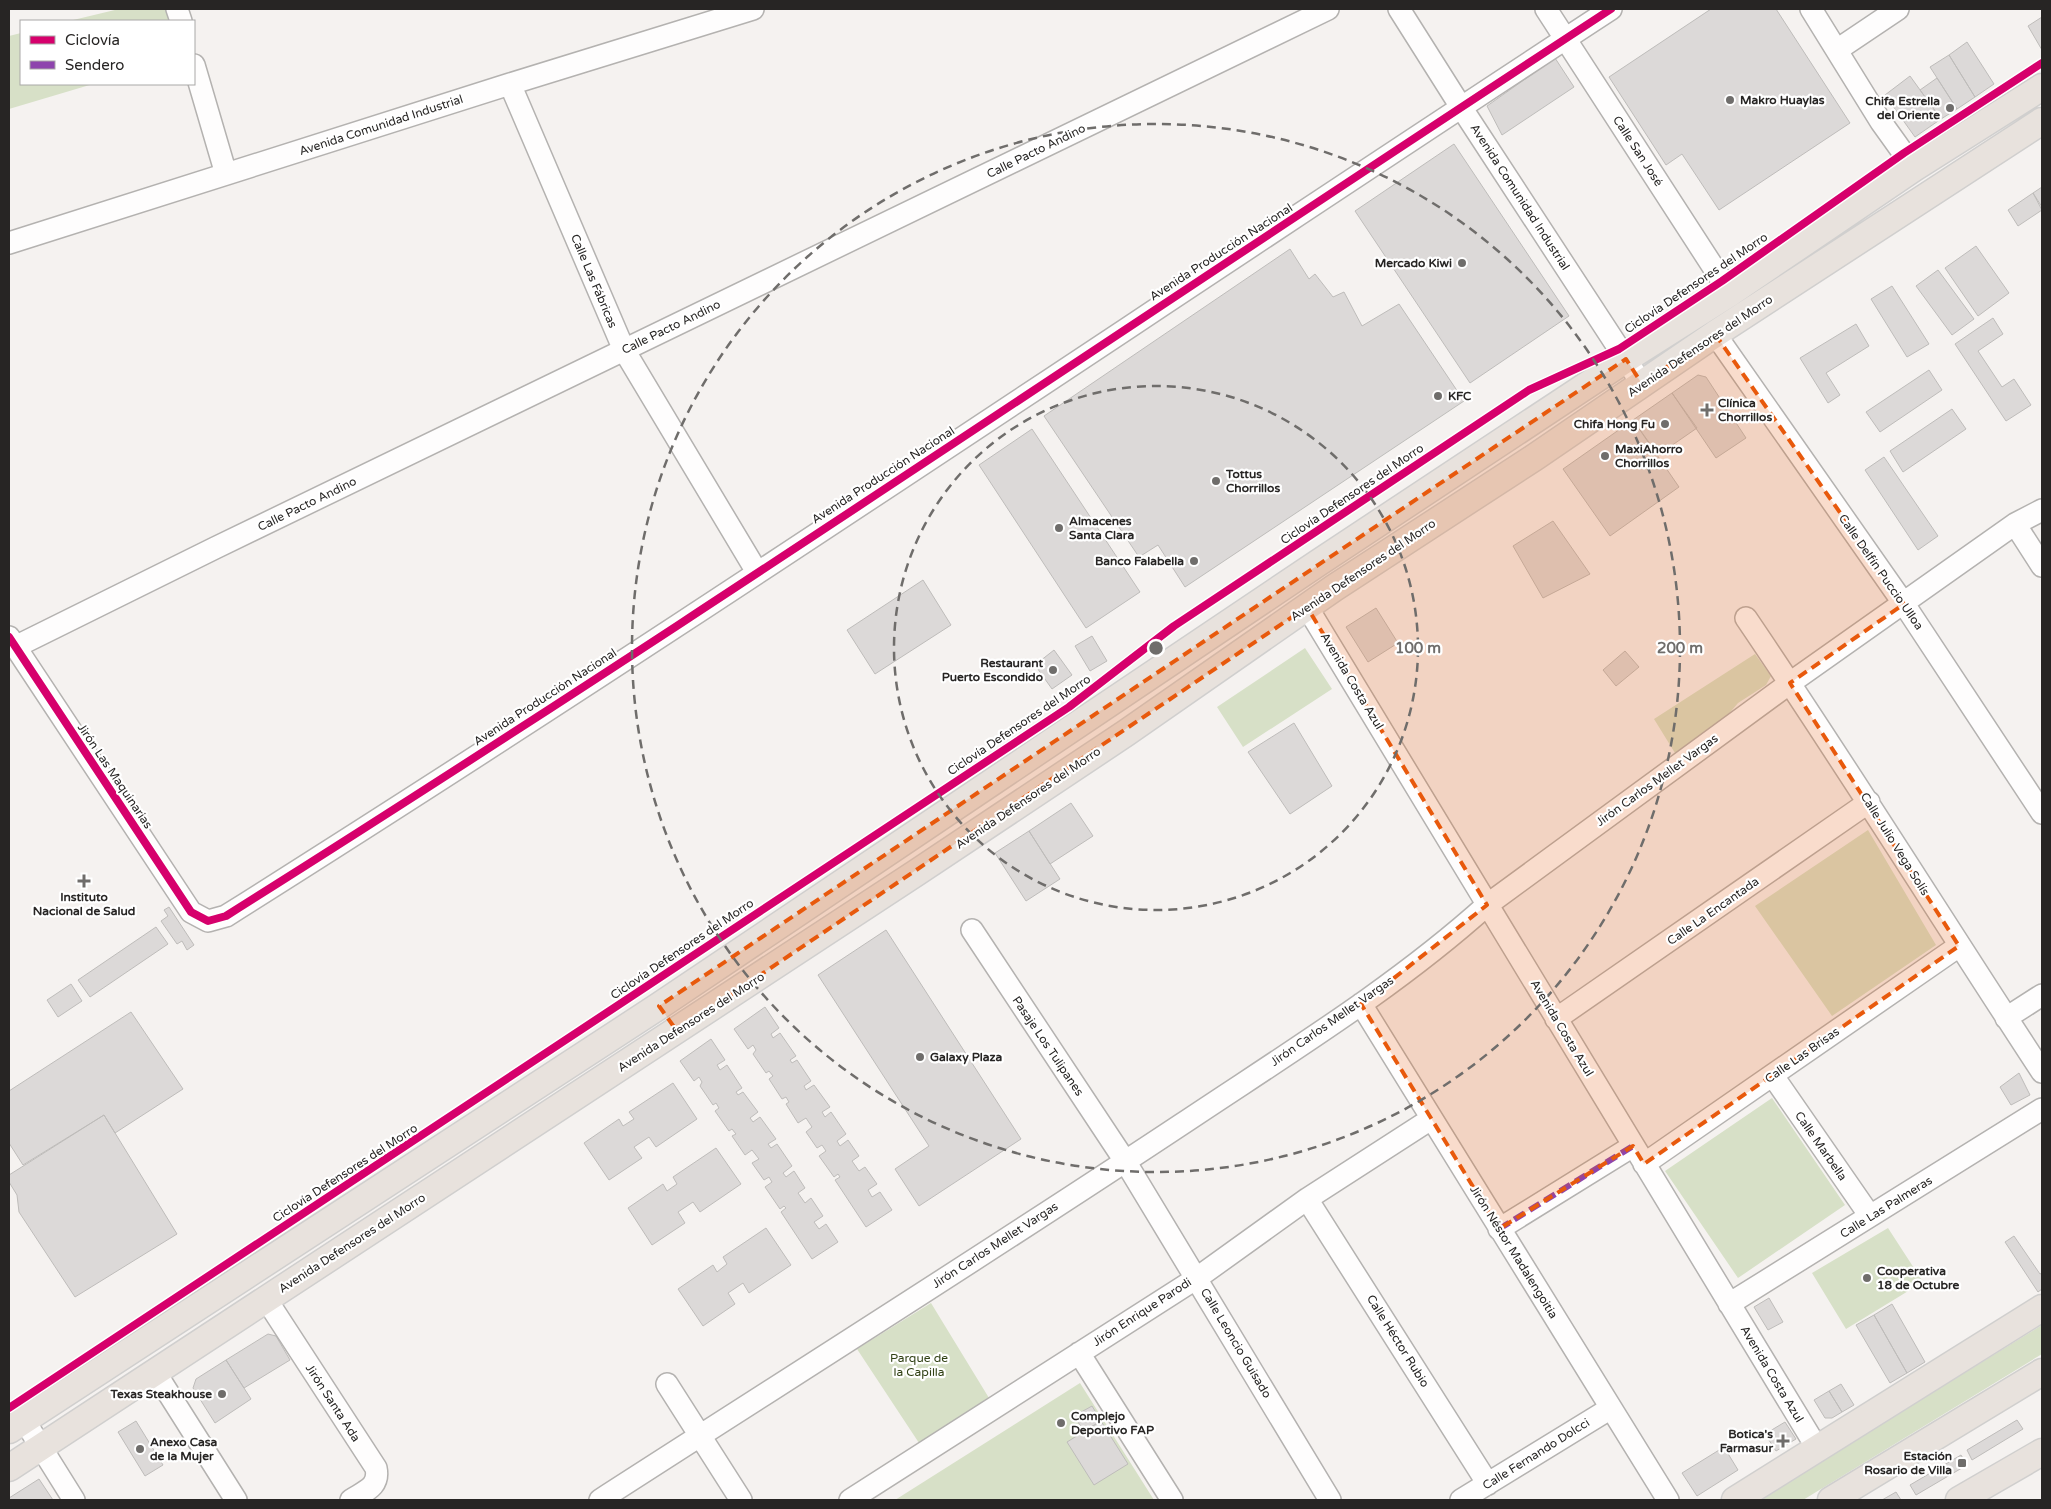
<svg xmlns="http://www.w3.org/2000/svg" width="2051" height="1509" viewBox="0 0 2051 1509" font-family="'Varela Round',sans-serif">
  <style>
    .green { fill: #d7e0c7 }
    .building { fill: #dcd9d8; stroke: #bebcba }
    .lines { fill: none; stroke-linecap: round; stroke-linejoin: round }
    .minor-casing { stroke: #b4b2b0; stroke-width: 24 }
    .major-casing { stroke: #d0cfce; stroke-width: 29 }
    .minor { stroke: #fefdfd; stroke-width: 21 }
    .major { stroke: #e8e2dd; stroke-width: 26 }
    .quiet { stroke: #8e44ad; stroke-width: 6; stroke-dasharray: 12 6; stroke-linecap: butt }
    .cycleway-casing { stroke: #fff; stroke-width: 11 }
    .cycleway { stroke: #d6006c; stroke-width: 8 }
    .marked { fill: #e8590c; fill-opacity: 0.2; stroke: #e8590c; stroke-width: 4; stroke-dasharray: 10 6; stroke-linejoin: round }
    .ring { fill: none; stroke: #6f6d6b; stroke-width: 2.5; stroke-dasharray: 9 6 }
    .poi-dot { fill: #6f6d6b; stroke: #fff; stroke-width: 2 }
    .labels { text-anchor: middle; stroke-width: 4.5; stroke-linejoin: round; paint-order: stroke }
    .poi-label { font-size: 12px; font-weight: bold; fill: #272524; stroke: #fff; text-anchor: start }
    .street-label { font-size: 12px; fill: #272524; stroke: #fff }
    .park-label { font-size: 12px; fill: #314115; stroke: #fff }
    .centre { fill: #6f6d6b; stroke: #fff; stroke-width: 2.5 }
    .ring-label { font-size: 15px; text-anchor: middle; font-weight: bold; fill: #6f6d6b; stroke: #fff; stroke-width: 4.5; stroke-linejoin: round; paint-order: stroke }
  </style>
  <rect width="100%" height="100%" fill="#f5f2f0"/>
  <path class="green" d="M 119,9 L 170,9 L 172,21 L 69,21 Z
    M 21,33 L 21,84 L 93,84 L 9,109 L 9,36 Z
    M 1305,648 L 1332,689 L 1243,747 L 1217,707 Z
    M 1755,654 L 1771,676 L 1766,685 L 1738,703 L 1727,716 L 1675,753 L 1654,719 Z
    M 1868,830 L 1936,945 L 1832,1016 L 1755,906 Z
    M 1772,1098 L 1845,1205 L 1738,1278 L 1665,1171 Z
    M 1888,1228 L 1923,1282 L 1846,1329 L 1812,1273 Z
    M 931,1303 L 989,1398 L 919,1443 L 857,1349 Z
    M 2042,1325 L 2042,1354 L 1803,1500 L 1758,1500 Z
    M 1080,1383 L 1154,1500 L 895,1500 Z"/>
  <path class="building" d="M 1711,9 L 1776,9 L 1850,123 L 1719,210 L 1682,154 L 1666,165 L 1609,77 Z
    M 2042,17 L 2042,50 L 2028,26 Z
    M 1967,42 L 1994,84 L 1975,97 L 1949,55 Z
    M 1949,55 L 1975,97 L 1957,109 L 1930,67 Z
    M 1555,58 L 1574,87 L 1502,135 L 1487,106 Z
    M 1910,76 L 1941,119 L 1915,137 L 1885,95 Z
    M 1937,78 L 1957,109 L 1941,119 L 1920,90 Z
    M 1454,144 L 1569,316 L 1470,383 L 1355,211 Z
    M 2042,187 L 2042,207 L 2033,193 Z
    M 2033,193 L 2042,210 L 2018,226 L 2008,210 Z
    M 1976,246 L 2009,293 L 1978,316 L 1945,268 Z
    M 1290,249 L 1309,279 L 1315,274 L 1333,297 L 1344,292 L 1362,326 L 1399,304 L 1464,401 L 1185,587 L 1158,545 L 1139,557 L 1044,416 Z
    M 1938,270 L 1974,319 L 1952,335 L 1916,286 Z
    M 1892,286 L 1929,344 L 1907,357 L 1871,299 Z
    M 1993,318 L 2003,334 L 1978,351 L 2002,387 L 2014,379 L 2031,405 L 2006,421 L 1955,344 Z
    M 1856,324 L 1869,346 L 1826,373 L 1840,395 L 1828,403 L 1800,358 Z
    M 1929,370 L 1942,390 L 1880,432 L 1866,412 Z
    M 1698,375 L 1706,377 L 1746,438 L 1716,458 L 1672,393 Z
    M 1672,393 L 1697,428 L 1658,455 L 1633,420 Z
    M 1952,409 L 1966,429 L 1903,472 L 1890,451 Z
    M 1633,420 L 1679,487 L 1610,536 L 1563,469 Z
    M 1032,429 L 1140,592 L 1086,628 L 979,465 Z
    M 1884,457 L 1938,536 L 1918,550 L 1865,470 Z
    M 1553,521 L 1590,574 L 1543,598 L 1513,546 Z
    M 923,580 L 951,625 L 875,674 L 847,630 Z
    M 1376,608 L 1398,643 L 1368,662 L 1346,627 Z
    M 1092,636 L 1107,661 L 1090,671 L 1075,646 Z
    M 1054,650 L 1072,675 L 1052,689 L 1035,665 Z
    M 1625,651 L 1639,667 L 1616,686 L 1603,670 Z
    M 1294,723 L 1332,786 L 1290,814 L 1248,752 Z
    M 1071,803 L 1093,836 L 1050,864 L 1029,831 Z
    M 1029,831 L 1060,879 L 1026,901 L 995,853 Z
    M 169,907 L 194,945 L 187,950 L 182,941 L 177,944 L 161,921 L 168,916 L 164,910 Z
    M 156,927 L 168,944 L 90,997 L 78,980 Z
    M 886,930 L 1021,1139 L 919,1206 L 895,1169 L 929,1146 L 818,975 Z
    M 71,984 L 82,1001 L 58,1017 L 47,1000 Z
    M 765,1007 L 779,1028 L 771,1034 L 773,1038 L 780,1033 L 796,1056 L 790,1060 L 792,1063 L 797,1060 L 811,1081 L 804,1086 L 806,1090 L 814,1085 L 830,1107 L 822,1112 L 825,1117 L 831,1112 L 846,1134 L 837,1141 L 840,1146 L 848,1140 L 859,1156 L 852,1161 L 859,1171 L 865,1167 L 877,1184 L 868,1190 L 872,1197 L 880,1192 L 892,1210 L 866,1227 L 835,1180 L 840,1177 L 838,1174 L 834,1177 L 819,1156 L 826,1151 L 822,1145 L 817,1148 L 806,1132 L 812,1127 L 806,1118 L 798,1123 L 786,1104 L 789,1102 L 786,1097 L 782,1099 L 769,1079 L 773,1076 L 769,1071 L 766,1073 L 753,1054 L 756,1050 L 753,1045 L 748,1049 L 734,1029 Z
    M 131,1012 L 183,1089 L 115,1133 L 104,1115 L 23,1165 L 9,1143 L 9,1091 Z
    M 711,1039 L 725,1060 L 717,1065 L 720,1070 L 727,1065 L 742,1088 L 736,1092 L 738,1095 L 743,1092 L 758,1112 L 750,1118 L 753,1122 L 760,1117 L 776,1139 L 768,1144 L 771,1148 L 777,1144 L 792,1166 L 783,1173 L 786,1177 L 794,1171 L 805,1188 L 798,1193 L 805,1203 L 811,1198 L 823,1216 L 814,1222 L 819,1229 L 826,1224 L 838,1242 L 812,1259 L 781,1212 L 786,1208 L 784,1206 L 780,1209 L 765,1187 L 772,1182 L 769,1177 L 764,1180 L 752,1163 L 759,1159 L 752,1150 L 745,1155 L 732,1136 L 736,1134 L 732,1129 L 729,1131 L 715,1111 L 719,1108 L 716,1103 L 713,1105 L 700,1086 L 702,1082 L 699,1077 L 694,1081 L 680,1061 Z
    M 2019,1073 L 2030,1095 L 2011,1105 L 2000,1087 Z
    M 673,1083 L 697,1119 L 656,1147 L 649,1137 L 634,1147 L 642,1158 L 609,1180 L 584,1143 L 619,1119 L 623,1126 L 634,1119 L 629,1112 Z
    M 104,1115 L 177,1234 L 75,1297 L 19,1212 L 17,1195 L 9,1182 L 9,1175 Z
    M 716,1148 L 741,1184 L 700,1212 L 693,1202 L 678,1212 L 685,1223 L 652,1245 L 628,1208 L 663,1184 L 667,1191 L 677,1184 L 673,1177 Z
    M 766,1228 L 791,1265 L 749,1293 L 743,1283 L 728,1293 L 735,1304 L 703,1326 L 678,1289 L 713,1265 L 717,1272 L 727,1264 L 723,1257 Z
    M 2014,1236 L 2040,1274 L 2042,1273 L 2042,1289 L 2038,1292 L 2005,1242 Z
    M 1769,1298 L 1783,1322 L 1768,1330 L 1754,1307 Z
    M 1892,1304 L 1925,1362 L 1907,1373 L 1874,1315 Z
    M 1874,1315 L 1907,1373 L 1890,1383 L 1856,1325 Z
    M 268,1334 L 276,1336 L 290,1360 L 244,1388 L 226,1360 Z
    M 226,1360 L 251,1399 L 215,1423 L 193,1388 L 196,1379 Z
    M 1841,1384 L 1854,1405 L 1842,1412 L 1829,1391 Z
    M 1829,1391 L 1842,1412 L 1832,1418 L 1825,1418 L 1814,1400 Z
    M 1092,1406 L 1101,1421 L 1084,1431 L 1074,1416 Z
    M 2017,1420 L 2023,1429 L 1972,1460 L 1967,1450 Z
    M 136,1421 L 163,1465 L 145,1476 L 118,1432 Z
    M 1101,1421 L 1128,1464 L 1094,1485 L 1067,1442 Z
    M 1785,1422 L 1796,1439 L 1776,1451 L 1765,1434 Z
    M 1724,1447 L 1738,1470 L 1697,1496 L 1682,1473 Z
    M 1961,1455 L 1967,1465 L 1916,1495 L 1910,1485 Z
    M 39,1479 L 53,1500 L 9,1500 L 9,1498 Z
    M 1896,1492 L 1901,1500 L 1882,1500 Z"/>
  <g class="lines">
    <g class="minor-casing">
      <path id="minor" d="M 177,9 L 181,21
        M 1399,9 L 1461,107 L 1642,384
        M 1546,9 L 1730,293
        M 1811,9 L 1881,122 L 1914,168
        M 1837,50 L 1898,9
        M 194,65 L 226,174
        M 510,84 L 624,350 L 757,572
        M 9,243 L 510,84 L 753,9
        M 1715,334 L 1904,604 L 2042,813
        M 2015,524 L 2042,566
        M 1307,607 L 1817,1448
        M 1746,618 C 1848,768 1943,921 2042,1072
        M 9,637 L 191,912 L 208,921 L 226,916 C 693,622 1149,311 1611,9
        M 15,647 L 215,548 L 1328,9
        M 972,930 L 1125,1161 L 1330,1500
        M 1361,1004 L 1668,1500
        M 2006,1018 L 2042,995
        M 1556,1019 L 1869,802
        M 1773,1076 L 1870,1216
        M 1644,1164 L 1959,946
        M 1307,1199 L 1488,1484
        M 1499,1229 L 1633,1146
        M 266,1299 L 376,1468 C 380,1487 365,1491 351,1500
        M 1729,1304 L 2042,1109
        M 1079,1353 L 1172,1500
        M 155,1372 L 236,1500
        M 667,1384 L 741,1500
        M 24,1420 L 74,1500
        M 600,1500 C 794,1375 989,1252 1182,1124 C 1285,1055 1395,988 1487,905 L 1790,683 L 2015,524 L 2042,510
        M 850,1500 L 1197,1278 L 1307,1199 L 1431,1119
        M 1461,1500 L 1611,1408"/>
    </g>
    <g class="major-casing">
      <path id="major" d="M 9,1430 L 659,1006 L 1318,563 L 1634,354 L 1730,293 L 1914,168 L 2042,87
        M 9,1468 L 916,873 L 1126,733 L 1334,588 L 1535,457 L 1715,334 L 2042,121
        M 1735,1500 L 2042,1308
        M 1831,1500 L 2042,1372
        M 1959,1500 L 2042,1452"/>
    </g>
    <use href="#minor" class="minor"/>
    <use href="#major" class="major"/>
    <path class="quiet" d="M 1499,1229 L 1633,1146"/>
    <g class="cycleway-casing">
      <path id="cycleway" d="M 9,637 L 191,912 L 208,921 L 226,916 C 693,622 1149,311 1611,9
        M 9,1408 L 1069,707 L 1174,626 L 1529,390 L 1619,349 L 1722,281 L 1904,153 L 2042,63"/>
    </g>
    <use href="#cycleway" class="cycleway"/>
  </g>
  <path class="marked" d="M 1715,334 L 1904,604 L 1790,683 L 1959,946 L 1644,1164 L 1633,1146 L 1499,1229 L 1361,1004 L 1487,905 L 1307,607 L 677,1031 L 659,1006 L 1626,359 L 1642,384 Z"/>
  <g class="ring">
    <circle cx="1156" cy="648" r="262"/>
    <circle cx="1156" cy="648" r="524"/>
  </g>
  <g class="poi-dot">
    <circle cx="1730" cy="100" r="5"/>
    <circle cx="1950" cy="108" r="5"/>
    <circle cx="1462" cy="263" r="5"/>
    <circle cx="1438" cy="396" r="5"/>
    <path d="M1704.5 402.5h5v5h5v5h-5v5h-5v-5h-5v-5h5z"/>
    <circle cx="1665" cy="424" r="5"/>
    <circle cx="1605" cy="456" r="5"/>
    <circle cx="1216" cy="481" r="5"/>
    <circle cx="1059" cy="528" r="5"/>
    <circle cx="1194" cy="561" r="5"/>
    <circle cx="1053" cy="670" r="5"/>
    <path d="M81.5 873.5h5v5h5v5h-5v5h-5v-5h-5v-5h5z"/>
    <circle cx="920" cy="1057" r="5"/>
    <circle cx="1867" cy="1278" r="5"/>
    <circle cx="222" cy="1394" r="5"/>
    <circle cx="1061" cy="1423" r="5"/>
    <path d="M1780.5 1433.5h5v5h5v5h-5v5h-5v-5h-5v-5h5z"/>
    <circle cx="140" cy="1449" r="5"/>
    <rect x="1957" y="1458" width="10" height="10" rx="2.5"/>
  </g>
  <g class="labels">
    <g class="poi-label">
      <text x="1740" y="104">Makro Huaylas</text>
      <text x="1940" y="105" text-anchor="end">Chifa Estrella<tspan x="1940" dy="14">del Oriente</tspan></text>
      <text x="1452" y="267" text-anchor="end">Mercado Kiwi</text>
      <text x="1448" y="400">KFC</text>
      <text x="1718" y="407">Clínica<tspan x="1718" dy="14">Chorrillos</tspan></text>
      <text x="1655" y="428" text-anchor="end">Chifa Hong Fu</text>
      <text x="1615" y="453">MaxiAhorro<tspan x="1615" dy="14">Chorrillos</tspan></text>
      <text x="1226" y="478">Tottus<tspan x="1226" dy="14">Chorrillos</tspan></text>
      <text x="1069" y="525">Almacenes<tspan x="1069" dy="14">Santa Clara</tspan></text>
      <text x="1184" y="565" text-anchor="end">Banco Falabella</text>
      <text x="1043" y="667" text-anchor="end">Restaurant<tspan x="1043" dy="14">Puerto Escondido</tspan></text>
      <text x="84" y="901" text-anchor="middle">Instituto<tspan x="84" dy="14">Nacional de Salud</tspan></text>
      <text x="930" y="1061">Galaxy Plaza</text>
      <text x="1877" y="1275">Cooperativa<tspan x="1877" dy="14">18 de Octubre</tspan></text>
      <text x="212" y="1398" text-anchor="end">Texas Steakhouse</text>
      <text x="1071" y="1420">Complejo<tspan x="1071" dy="14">Deportivo FAP</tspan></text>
      <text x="1773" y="1438" text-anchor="end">Botica's<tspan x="1773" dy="14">Farmasur</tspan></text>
      <text x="150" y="1446">Anexo Casa<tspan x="150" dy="14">de la Mujer</tspan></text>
      <text x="1952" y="1460" text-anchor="end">Estación<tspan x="1952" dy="14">Rosario de Villa</tspan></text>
    </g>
    <g class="street-label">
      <text transform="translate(381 125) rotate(-18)" y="4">Avenida Comunidad Industrial</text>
      <text transform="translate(1036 151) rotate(-26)" y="4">Calle Pacto Andino</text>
      <text transform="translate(1638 151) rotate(57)" y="4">Calle San José</text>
      <text transform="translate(1520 197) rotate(57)" y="4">Avenida Comunidad Industrial</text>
      <text transform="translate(1221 252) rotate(-33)" y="4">Avenida Producción Nacional</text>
      <text transform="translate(594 281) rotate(67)" y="4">Calle Las Fábricas</text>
      <text transform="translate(1696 283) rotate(-34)" y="4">Ciclovía Defensores del Morro</text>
      <text transform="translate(671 327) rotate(-26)" y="4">Calle Pacto Andino</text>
      <text transform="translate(1700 346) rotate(-34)" y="4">Avenida Defensores del Morro</text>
      <text transform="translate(883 475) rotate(-33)" y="4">Avenida Producción Nacional</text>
      <text transform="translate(1352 494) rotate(-34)" y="4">Ciclovía Defensores del Morro</text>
      <text transform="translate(307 504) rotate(-26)" y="4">Calle Pacto Andino</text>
      <text transform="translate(1363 570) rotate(-34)" y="4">Avenida Defensores del Morro</text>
      <text transform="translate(1881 572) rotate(55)" y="4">Calle Delfín Puccio Ulloa</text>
      <text transform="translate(1352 681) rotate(59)" y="4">Avenida Costa Azul</text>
      <text transform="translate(545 697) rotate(-33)" y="4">Avenida Producción Nacional</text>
      <text transform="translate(1019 725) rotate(-34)" y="4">Ciclovía Defensores del Morro</text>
      <text transform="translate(115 776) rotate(56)" y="4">Jirón Las Maquinarias</text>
      <text transform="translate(1657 780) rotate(-36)" y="4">Jirón Carlos Mellet Vargas</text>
      <text transform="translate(1028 798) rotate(-34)" y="4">Avenida Defensores del Morro</text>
      <text transform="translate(1895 844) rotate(58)" y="4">Calle Julio Vega Solís</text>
      <text transform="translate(1713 911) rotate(-35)" y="4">Calle La Encantada</text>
      <text transform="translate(682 949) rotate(-34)" y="4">Ciclovía Defensores del Morro</text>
      <text transform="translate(1332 1021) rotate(-35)" y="4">Jirón Carlos Mellet Vargas</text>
      <text transform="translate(691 1022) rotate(-33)" y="4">Avenida Defensores del Morro</text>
      <text transform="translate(1562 1028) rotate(59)" y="4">Avenida Costa Azul</text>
      <text transform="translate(1048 1046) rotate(56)" y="4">Pasaje Los Tulipanes</text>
      <text transform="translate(1802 1055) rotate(-35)" y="4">Calle Las Brisas</text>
      <text transform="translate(1821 1146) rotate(55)" y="4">Calle Marbella</text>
      <text transform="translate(345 1173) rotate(-33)" y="4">Ciclovía Defensores del Morro</text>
      <text transform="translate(1886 1207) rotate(-32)" y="4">Calle Las Palmeras</text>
      <text transform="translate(352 1243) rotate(-33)" y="4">Avenida Defensores del Morro</text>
      <text transform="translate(995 1245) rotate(-33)" y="4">Jirón Carlos Mellet Vargas</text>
      <text transform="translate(1514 1252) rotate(58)" y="4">Jirón Néstor Madalengoitia</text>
      <text transform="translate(1142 1312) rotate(-33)" y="4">Jirón Enrique Parodi</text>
      <text transform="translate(1398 1341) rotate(58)" y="4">Calle Héctor Rubio</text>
      <text transform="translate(1236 1343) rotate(59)" y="4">Calle Leoncio Guisado</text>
      <text transform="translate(1772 1374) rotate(59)" y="4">Avenida Costa Azul</text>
      <text transform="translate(333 1403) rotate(57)" y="4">Jirón Santa Ada</text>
      <text transform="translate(1536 1454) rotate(-32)" y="4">Calle Fernando Dolcci</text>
    </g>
    <g class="park-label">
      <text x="919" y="1362">Parque de<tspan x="919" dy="14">la Capilla</tspan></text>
    </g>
  </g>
  <circle cx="1156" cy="648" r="8" class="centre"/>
  <g class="ring-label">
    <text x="1418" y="653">100 m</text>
    <text x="1680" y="653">200 m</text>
  </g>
  <rect width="2051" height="1509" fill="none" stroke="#272524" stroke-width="20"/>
  <rect x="20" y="20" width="175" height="65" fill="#ffffff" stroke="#a9a8a7"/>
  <rect x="30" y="36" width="25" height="8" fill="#d6006c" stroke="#a9a8a7"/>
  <text x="65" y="45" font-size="15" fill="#272524">Ciclovía</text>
  <rect x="30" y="61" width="25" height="8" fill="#8e44ad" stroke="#a9a8a7"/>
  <text x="65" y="70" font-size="15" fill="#272524">Sendero</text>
</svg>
